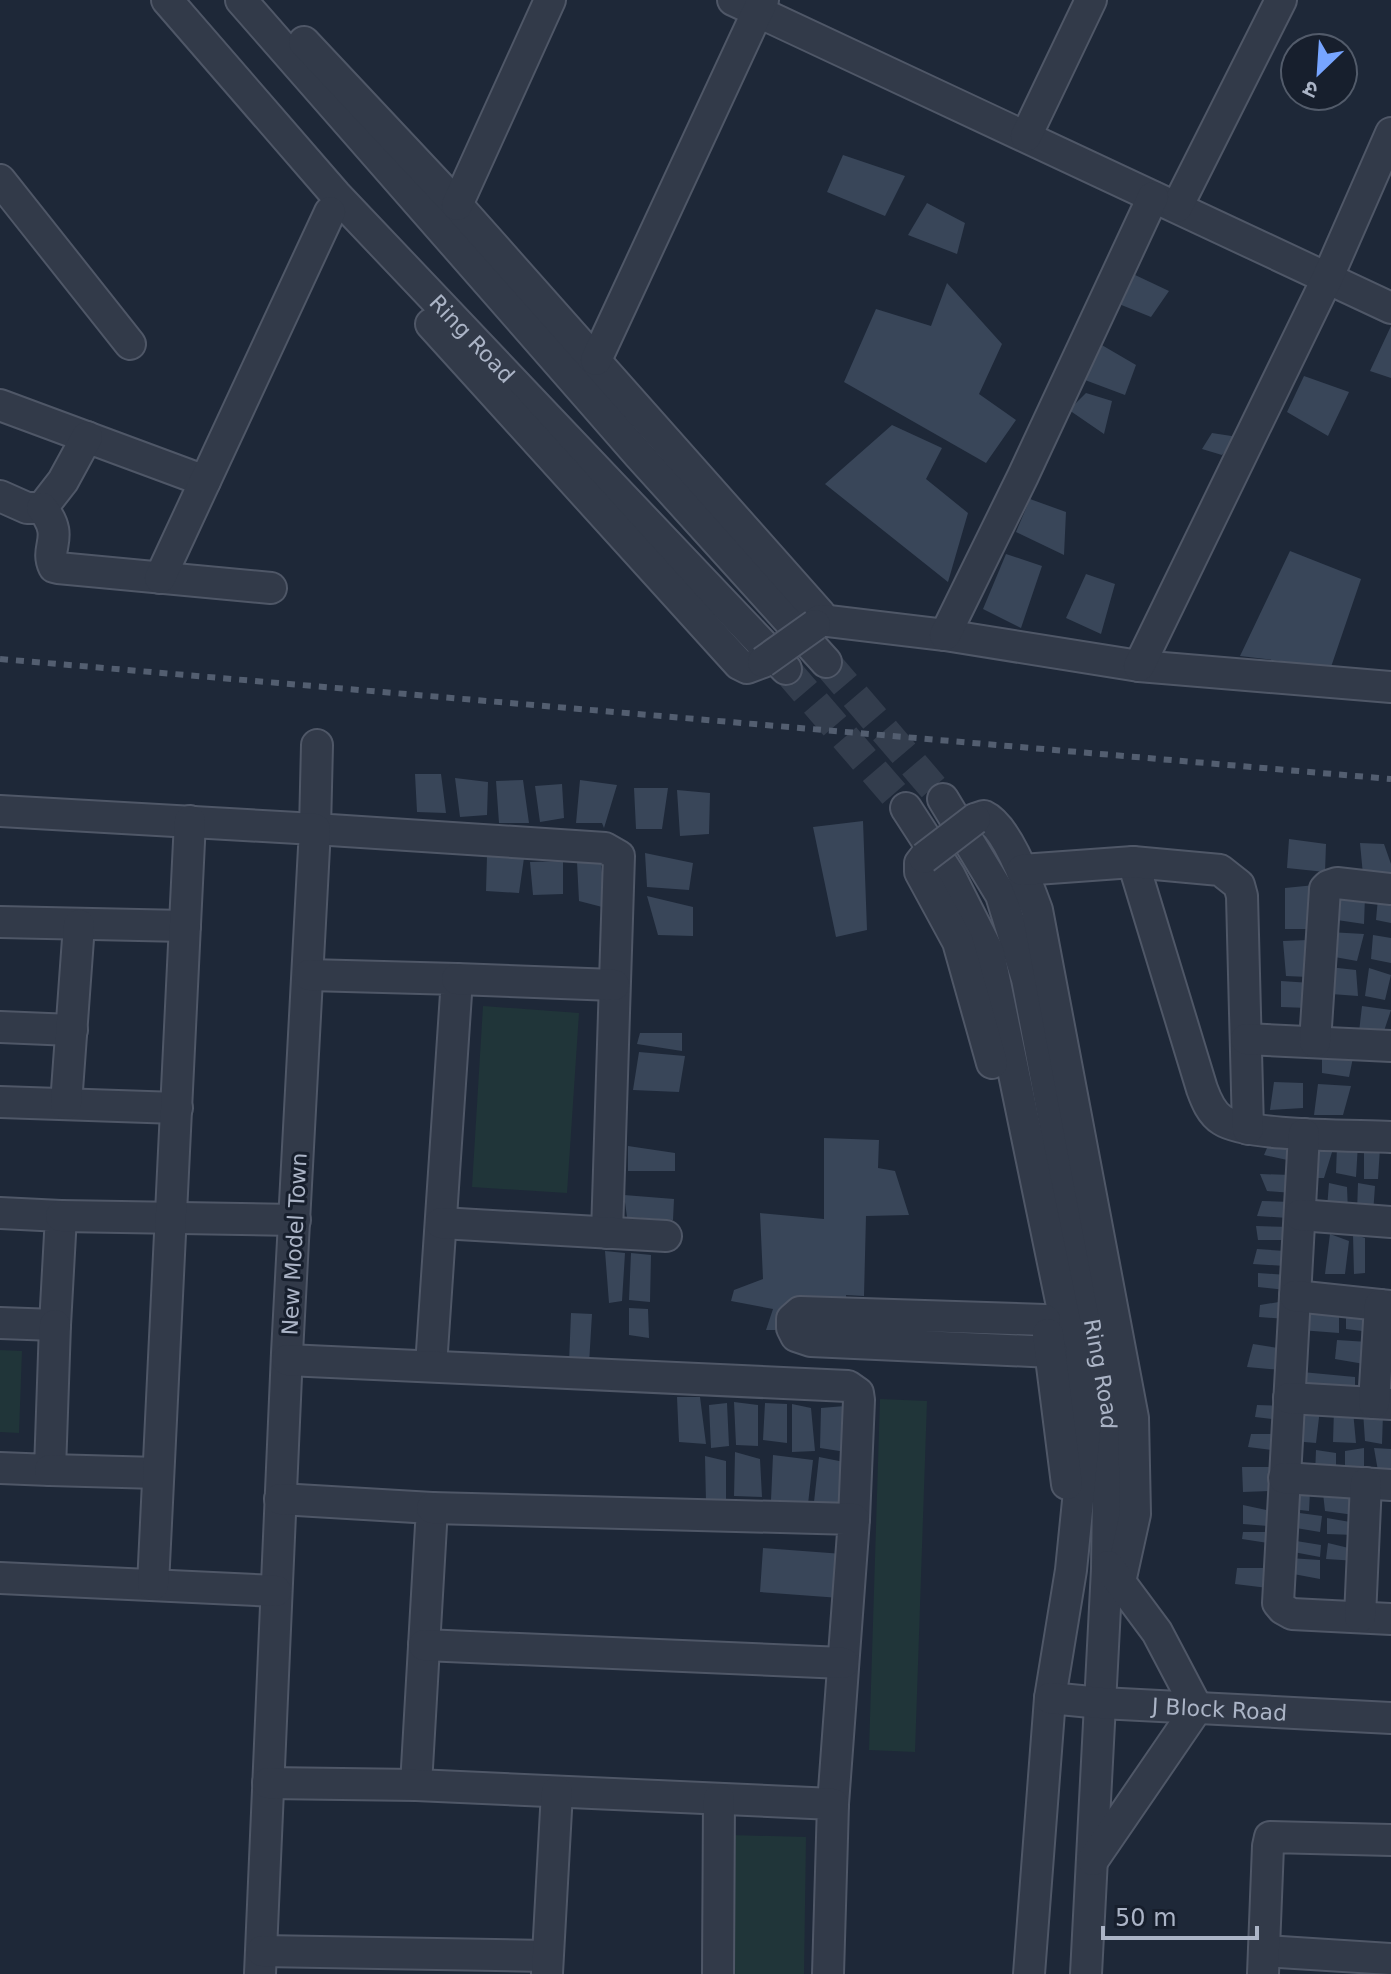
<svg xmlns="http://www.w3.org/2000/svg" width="1391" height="1974" viewBox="0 0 1391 1974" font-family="'DejaVu Sans','Noto Sans Devanagari',sans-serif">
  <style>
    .green { fill: #203539 }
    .building { fill: #394659 }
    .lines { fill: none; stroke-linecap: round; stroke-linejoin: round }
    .minor-tunnel { stroke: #333d4d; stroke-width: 30; stroke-dasharray: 30 15; stroke-linecap: butt }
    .minor-casing { stroke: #4f5767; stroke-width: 34 }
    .minor { stroke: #323a49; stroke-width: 30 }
    .rail { stroke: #535e70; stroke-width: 6; stroke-dasharray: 8 8; stroke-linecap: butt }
    .minor-bridge-casing { stroke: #4f5767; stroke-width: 34; stroke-linecap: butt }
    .minor-bridge { stroke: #323a49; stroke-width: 30 }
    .labels { text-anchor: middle; stroke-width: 6; stroke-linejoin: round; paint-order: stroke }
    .street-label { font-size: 22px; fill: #abb4c6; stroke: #171f2d }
  </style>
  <rect width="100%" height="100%" fill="#1e2838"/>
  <path class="green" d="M 483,1006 L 579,1013 L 567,1193 L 472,1187 Z
    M 0,1350 L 22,1351 L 19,1433 L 0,1432 Z
    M 880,1399 L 927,1401 L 915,1752 L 869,1750 Z
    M 731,1835 L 806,1837 L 804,1974 L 729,1974 Z"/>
  <path class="building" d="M 843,155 L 905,176 L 885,216 L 827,192 Z
    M 927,203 L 965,223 L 957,254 L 908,235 Z
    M 1133,274 L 1169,291 L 1151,317 L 1119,304 Z
    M 947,283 L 1002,344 L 979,394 L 1016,420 L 986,463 L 844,382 L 876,309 L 931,326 Z
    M 1391,326 L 1391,378 L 1370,371 Z
    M 1100,344 L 1136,365 L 1125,395 L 1085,380 Z
    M 1304,376 L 1349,392 L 1328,436 L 1287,412 Z
    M 1086,393 L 1112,401 L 1104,434 L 1069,410 Z
    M 892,425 L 942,448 L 926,479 L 968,513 L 948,582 L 825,484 Z
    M 1212,433 L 1238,437 L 1222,455 L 1202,449 Z
    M 1030,499 L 1066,512 L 1064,555 L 1016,532 Z
    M 1290,551 L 1361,579 L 1331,667 L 1240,656 Z
    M 1006,554 L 1042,566 L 1021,628 L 983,609 Z
    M 1086,574 L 1115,584 L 1101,634 L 1066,618 Z
    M 415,774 L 441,774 L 446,813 L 417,812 Z
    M 455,778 L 488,782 L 487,815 L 460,817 Z
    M 523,780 L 529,823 L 499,823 L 496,781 Z
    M 580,780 L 617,785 L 604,828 L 602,823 L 576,823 Z
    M 562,784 L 564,818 L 540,822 L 535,786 Z
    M 634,788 L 668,788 L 662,829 L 636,829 Z
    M 677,790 L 710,793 L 709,834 L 680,836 Z
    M 863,821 L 867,930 L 836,937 L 813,827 Z
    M 1289,839 L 1326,844 L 1325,872 L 1287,868 Z
    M 1360,843 L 1384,844 L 1391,864 L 1391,877 L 1363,875 Z
    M 645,853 L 693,863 L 689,890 L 647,887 Z
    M 487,856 L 524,858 L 519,893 L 486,891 Z
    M 563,861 L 563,894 L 533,895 L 530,862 Z
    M 577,862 L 601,864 L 606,908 L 579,901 Z
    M 1315,885 L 1313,929 L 1285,929 L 1285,888 Z
    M 1341,892 L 1365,896 L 1364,924 L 1337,920 Z
    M 647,896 L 693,907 L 693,936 L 658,935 Z
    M 1378,898 L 1391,901 L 1391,923 L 1376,920 Z
    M 1329,932 L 1364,934 L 1357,961 L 1329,956 Z
    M 1373,935 L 1391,938 L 1391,963 L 1371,959 Z
    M 1308,940 L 1308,977 L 1286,976 L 1283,941 Z
    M 1329,967 L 1356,970 L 1358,996 L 1331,994 Z
    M 1369,968 L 1391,975 L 1385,1000 L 1365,996 Z
    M 1281,981 L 1311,983 L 1308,1008 L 1281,1007 Z
    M 1362,1006 L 1391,1010 L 1384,1031 L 1359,1032 Z
    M 640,1033 L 682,1033 L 682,1051 L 637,1044 Z
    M 639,1052 L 685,1056 L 679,1092 L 633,1090 Z
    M 1354,1053 L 1349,1077 L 1322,1073 L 1322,1055 Z
    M 1274,1082 L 1303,1083 L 1303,1108 L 1270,1110 Z
    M 1318,1084 L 1351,1086 L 1343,1115 L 1314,1115 Z
    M 824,1138 L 879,1140 L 878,1168 L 895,1171 L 909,1215 L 866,1216 L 864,1296 L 846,1295 L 847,1305 L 783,1330 L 766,1330 L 773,1309 L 731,1301 L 734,1290 L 763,1279 L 760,1213 L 824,1219 Z
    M 1270,1141 L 1291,1142 L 1292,1161 L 1264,1155 Z
    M 1358,1144 L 1356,1177 L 1336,1173 L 1337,1146 Z
    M 628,1146 L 675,1153 L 675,1171 L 628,1171 Z
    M 1314,1146 L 1333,1149 L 1324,1178 L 1313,1178 Z
    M 1364,1146 L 1380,1148 L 1378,1179 L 1364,1179 Z
    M 1260,1174 L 1291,1175 L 1293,1193 L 1267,1191 Z
    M 1329,1183 L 1347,1187 L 1348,1212 L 1327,1208 Z
    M 1358,1183 L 1375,1186 L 1373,1214 L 1357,1212 Z
    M 624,1195 L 674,1199 L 673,1220 L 627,1217 Z
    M 1262,1201 L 1290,1202 L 1288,1218 L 1257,1216 Z
    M 1256,1226 L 1291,1227 L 1286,1240 L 1258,1240 Z
    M 1330,1234 L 1349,1241 L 1345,1274 L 1325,1274 Z
    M 1353,1234 L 1365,1238 L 1365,1273 L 1354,1274 Z
    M 1257,1249 L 1285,1251 L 1285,1266 L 1253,1264 Z
    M 605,1251 L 625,1253 L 622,1301 L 609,1303 Z
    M 631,1253 L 651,1255 L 650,1302 L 629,1300 Z
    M 1258,1273 L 1287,1275 L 1286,1290 L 1258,1287 Z
    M 1285,1301 L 1286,1319 L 1259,1317 L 1260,1305 Z
    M 629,1308 L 648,1309 L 649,1338 L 629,1335 Z
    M 1346,1309 L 1369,1314 L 1370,1332 L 1346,1329 Z
    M 1307,1310 L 1339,1313 L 1339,1333 L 1300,1330 Z
    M 571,1313 L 592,1314 L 589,1364 L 569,1363 Z
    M 1337,1340 L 1368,1342 L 1370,1365 L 1335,1359 Z
    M 1253,1344 L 1284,1349 L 1282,1370 L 1247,1367 Z
    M 1302,1372 L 1355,1377 L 1355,1395 L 1297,1391 Z
    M 677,1397 L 700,1397 L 706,1444 L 679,1442 Z
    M 734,1402 L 758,1405 L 758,1446 L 736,1445 Z
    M 727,1403 L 729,1446 L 711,1448 L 709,1405 Z
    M 765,1403 L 787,1404 L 787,1443 L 763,1440 Z
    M 792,1404 L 811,1408 L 815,1451 L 792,1452 Z
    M 1257,1405 L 1284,1406 L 1282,1420 L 1255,1417 Z
    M 845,1406 L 846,1452 L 820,1448 L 821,1408 Z
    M 1297,1407 L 1320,1409 L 1316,1443 L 1293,1441 Z
    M 1334,1409 L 1353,1411 L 1356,1443 L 1333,1442 Z
    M 1363,1411 L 1383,1414 L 1382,1444 L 1365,1441 Z
    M 1251,1434 L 1276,1434 L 1273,1450 L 1248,1447 Z
    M 1364,1448 L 1364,1474 L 1345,1475 L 1345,1451 Z
    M 1374,1448 L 1391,1449 L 1391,1478 L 1379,1477 Z
    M 1316,1450 L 1336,1453 L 1336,1474 L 1315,1475 Z
    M 735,1452 L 760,1459 L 762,1497 L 734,1496 Z
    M 773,1455 L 813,1460 L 808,1504 L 771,1500 Z
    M 705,1456 L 726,1461 L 726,1501 L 706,1502 Z
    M 819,1457 L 844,1462 L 841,1506 L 814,1502 Z
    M 1242,1467 L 1273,1467 L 1270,1491 L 1243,1492 Z
    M 1292,1489 L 1310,1491 L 1309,1511 L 1291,1509 Z
    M 1323,1493 L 1359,1493 L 1354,1515 L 1325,1511 Z
    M 1243,1505 L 1271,1511 L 1268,1526 L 1243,1524 Z
    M 1292,1512 L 1322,1516 L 1320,1532 L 1290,1527 Z
    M 1327,1518 L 1356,1523 L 1355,1535 L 1327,1534 Z
    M 1243,1532 L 1273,1532 L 1268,1543 L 1242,1539 Z
    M 1290,1540 L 1321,1545 L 1320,1557 L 1288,1551 Z
    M 1328,1543 L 1357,1550 L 1357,1561 L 1326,1559 Z
    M 763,1548 L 843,1554 L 840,1598 L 760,1592 Z
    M 1289,1558 L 1320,1560 L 1320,1579 L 1288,1573 Z
    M 1237,1568 L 1264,1568 L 1267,1572 L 1268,1588 L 1235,1584 Z"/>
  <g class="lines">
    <path class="minor-tunnel" d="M 826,662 L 943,799
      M 786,669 L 906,808"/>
    <g class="minor-casing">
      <g id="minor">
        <path id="s1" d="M 167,0 L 336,195 L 786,669"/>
        <path d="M 241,0 L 639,455 L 826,662"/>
        <path d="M 733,0 L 1391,308"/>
        <path d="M 304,42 L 457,205 L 820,614 L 820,620 L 815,625"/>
        <path d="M 1026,136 L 1091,0"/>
        <path d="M 0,180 L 130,344"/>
        <path d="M 457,205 L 550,0"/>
        <path d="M 1177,207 L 1281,0"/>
        <path d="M 431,324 L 739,664 L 747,668 L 763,662"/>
        <path d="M 596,360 L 763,0"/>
        <path d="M 0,405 L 205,481"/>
        <path d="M 0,496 L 27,508 L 42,508 L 63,481 L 87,437"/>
        <path d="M 42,508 C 66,538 44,546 54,567 L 58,568 L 271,588"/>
        <path d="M 160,578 L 330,212"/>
        <path d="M 820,620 L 945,635 L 1139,666 L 1391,687"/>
        <path d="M 945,635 L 1023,476 L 1153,197"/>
        <path d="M 1139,666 L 1327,279 L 1391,133"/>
        <path d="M 317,745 L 315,829 L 605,848 L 619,856 L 607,1233"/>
        <path id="s2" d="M 943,799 L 1001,895 L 1027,979 L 1109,1411 L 1107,1569 L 1086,1974"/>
        <path d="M 906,808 L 950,876 L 989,953 L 1086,1422 L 1071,1570 L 1050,1698 L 1029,1974"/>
        <path d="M 0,811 L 315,829 L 287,1353 L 260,1974"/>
        <path d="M 975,819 L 984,816 C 1008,827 1028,886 1037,910 L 1133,1418 L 1135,1514 L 1120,1582"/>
        <path d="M 924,858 L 920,863 L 920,872 L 958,942 L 992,1063"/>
        <path d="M 1133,862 L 1202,1089 C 1206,1100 1211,1113 1222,1120 C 1248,1137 1355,1135 1391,1137"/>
        <path d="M 1022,870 L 1133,862 L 1220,870 L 1239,885 L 1242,896 L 1248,1129"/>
        <path d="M 0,922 L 185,926"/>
        <path d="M 309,975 L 457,979 L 431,1366"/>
        <path d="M 457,979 L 614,985"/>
        <path d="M 0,1027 L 72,1030"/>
        <path d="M 1246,1039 L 1391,1046"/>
        <path d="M 1315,1042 L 1325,889 L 1328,886 L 1337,883 L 1391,889"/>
        <path d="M 0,1102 L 177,1108"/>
        <path d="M 66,1104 L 79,925"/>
        <path d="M 1304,1134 L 1278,1603 L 1283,1609 L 1292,1614 L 1391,1619"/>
        <path d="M 0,1213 L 61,1216 L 55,1325 L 0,1323"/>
        <path d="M 1300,1215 L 1391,1222"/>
        <path d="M 61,1216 L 295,1220"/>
        <path d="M 441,1223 L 666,1236"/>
        <path d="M 1295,1296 L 1391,1306"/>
        <path d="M 1045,1320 L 800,1312 L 792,1319 L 792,1328 L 796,1336 L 811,1341 L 1052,1352"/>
        <path d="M 1048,1334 L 1067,1484"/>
        <path d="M 287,1360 L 848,1386 L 858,1393 L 859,1400 L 854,1519"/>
        <path d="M 1289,1398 L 1391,1404"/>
        <path d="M 1374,1403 L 1380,1305"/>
        <path d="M 0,1468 L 50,1470 L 55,1325"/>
        <path d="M 50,1470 L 158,1473"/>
        <path d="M 1284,1478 L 1391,1485"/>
        <path d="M 280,1499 L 432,1508 L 416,1785"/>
        <path d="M 432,1508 L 854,1519 L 833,1804"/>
        <path d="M 0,1578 L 276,1591"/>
        <path d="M 153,1585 L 190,821"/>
        <path d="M 1360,1617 L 1366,1483"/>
        <path d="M 424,1645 L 843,1663"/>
        <path id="s3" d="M 1050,1698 L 1101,1703 L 1391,1718"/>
        <path d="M 268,1783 L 416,1785 L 833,1804 L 828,1974"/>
        <path d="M 1093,1860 L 1197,1708 L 1157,1632 L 1108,1566"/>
        <path d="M 262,1951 L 547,1956"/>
        <path d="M 1264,1951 L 1391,1959"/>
        <path d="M 547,1973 L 557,1792"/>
        <path d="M 718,1974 L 719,1799"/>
        <path d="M 1263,1974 L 1268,1846 L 1270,1837 L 1391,1840"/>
      </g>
    </g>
    <use href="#minor" class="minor"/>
    <path class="rail" d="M 0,659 L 1391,779"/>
    <g class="minor-bridge-casing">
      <path id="minor-bridge" d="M 763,662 L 815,625
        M 924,858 L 975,819"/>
    </g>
    <use href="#minor-bridge" class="minor-bridge"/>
  </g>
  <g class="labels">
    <g class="street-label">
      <text dy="8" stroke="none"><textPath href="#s1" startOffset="456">Ring Road</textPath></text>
      <text transform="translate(294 1244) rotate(-87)" y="8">New Model Town</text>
      <text dy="8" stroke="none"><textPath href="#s2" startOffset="602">Ring Road</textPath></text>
      <text dy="8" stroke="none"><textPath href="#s3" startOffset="170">J Block Road</textPath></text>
    </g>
  </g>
  <g transform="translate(1319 72) rotate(205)"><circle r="38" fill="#171f2d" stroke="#525b6a" stroke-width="2"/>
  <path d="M0-6L14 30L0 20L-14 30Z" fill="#77a5ff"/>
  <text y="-12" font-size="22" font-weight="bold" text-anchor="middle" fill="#abb4c6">उ</text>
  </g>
  <path d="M1103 1926v12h154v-12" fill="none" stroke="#abb4c6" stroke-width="4"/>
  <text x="1115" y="1926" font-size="24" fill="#abb4c6" stroke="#171f2d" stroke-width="6" paint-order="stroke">50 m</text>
</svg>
